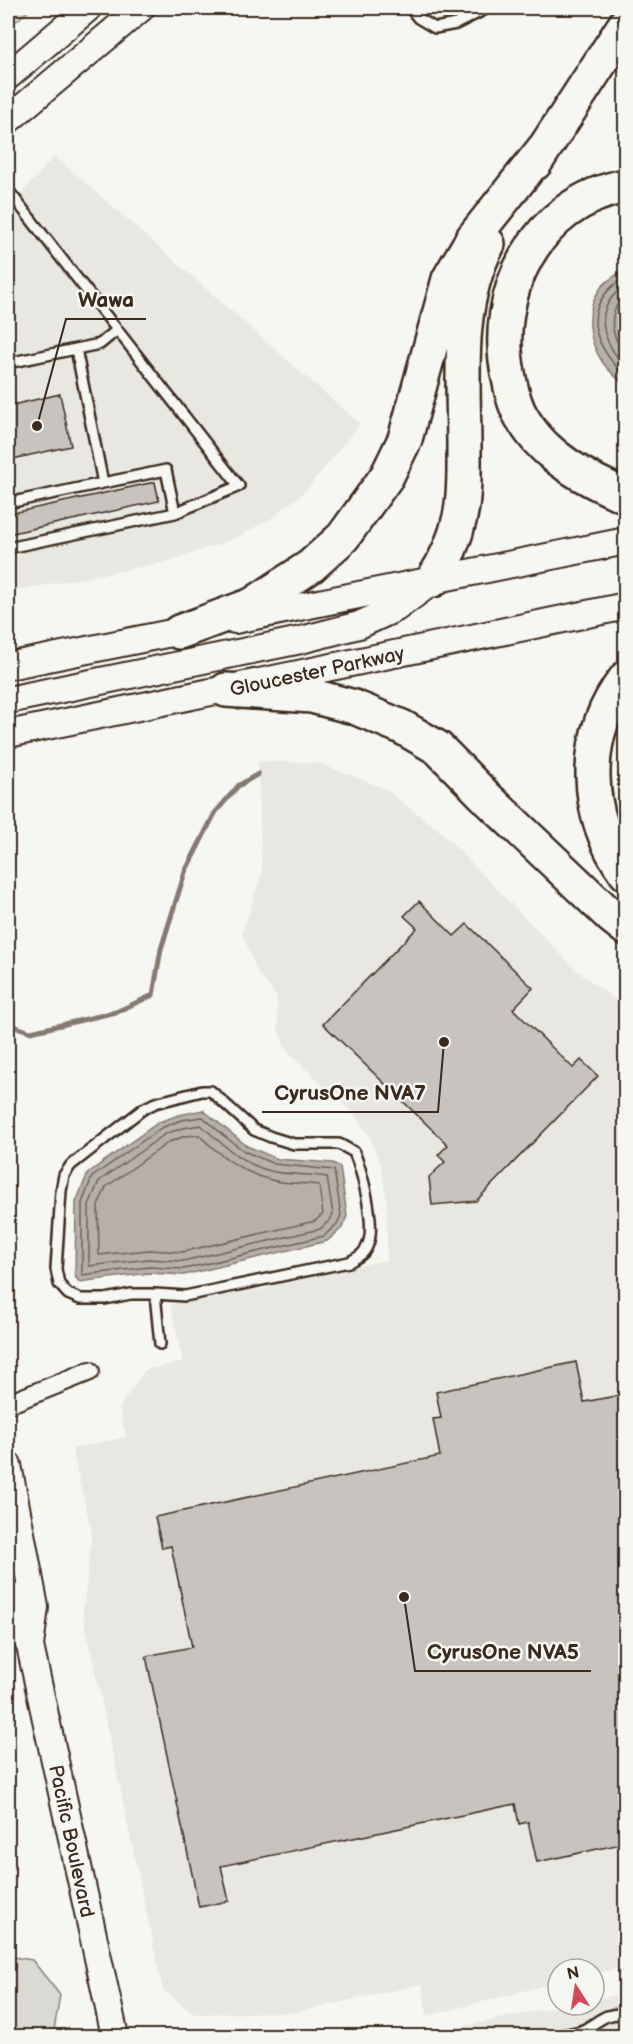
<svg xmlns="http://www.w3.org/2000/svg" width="633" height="2044" viewBox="0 0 633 2044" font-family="'Balsamiq Sans',sans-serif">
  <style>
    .built { fill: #e8e7e2 }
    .green { fill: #dad9d3; stroke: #8a8278; stroke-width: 1.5 }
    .water { fill: #b6b0a9; stroke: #857a71; stroke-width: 1.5 }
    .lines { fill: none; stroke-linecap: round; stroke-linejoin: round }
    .shore { stroke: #6c6056; stroke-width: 1.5 }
    .stream { stroke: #857a71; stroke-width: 5 }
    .building { fill: #c8c3be; stroke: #3b2a1e; stroke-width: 1.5 }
    .lane-casing { stroke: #3b2a1e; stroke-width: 14 }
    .street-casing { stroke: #3b2a1e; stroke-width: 22 }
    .secondary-casing { stroke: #3b2a1e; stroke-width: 30 }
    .highway-casing { stroke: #3b2a1e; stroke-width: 38 }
    .lane { stroke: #f6f6f2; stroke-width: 9 }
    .street { stroke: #f6f6f2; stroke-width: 18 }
    .secondary { stroke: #f6f6f2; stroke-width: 26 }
    .highway { stroke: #f6f6f2; stroke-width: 33 }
    .labels { text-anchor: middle; stroke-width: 5; stroke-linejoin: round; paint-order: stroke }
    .street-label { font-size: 20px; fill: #3b2a1e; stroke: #f6f6f2 }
    .leader { fill: none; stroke: #3b2a1e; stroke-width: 2 }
    .callout-dot { fill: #3b2a1e; stroke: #f6f6f2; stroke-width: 2 }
    .callout-label { font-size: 21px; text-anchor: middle; font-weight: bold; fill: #3b2a1e; stroke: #f6f6f2; stroke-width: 5; stroke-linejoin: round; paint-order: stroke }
  </style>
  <rect width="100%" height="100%" fill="#f6f6f2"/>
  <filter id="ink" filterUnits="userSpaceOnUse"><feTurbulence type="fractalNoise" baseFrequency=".0167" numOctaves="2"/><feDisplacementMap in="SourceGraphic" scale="12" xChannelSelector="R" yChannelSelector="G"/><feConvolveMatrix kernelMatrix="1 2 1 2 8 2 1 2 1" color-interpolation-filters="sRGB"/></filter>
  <g filter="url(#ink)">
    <path class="built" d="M 55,156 L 360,424 L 306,490 L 272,518 L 234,539 L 162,563 L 8,592 L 8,208 Z
      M 258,761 L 318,763 L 384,788 L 440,831 L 575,969 L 625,1007 L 625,1967 L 594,1974 L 594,1969 L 558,1969 L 558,1982 L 427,2016 L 422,1984 L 297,2012 L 194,2014 L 163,1990 L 83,1614 L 92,1533 L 72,1449 L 126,1437 L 119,1408 L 145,1370 L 183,1362 L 170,1302 L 173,1304 L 259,1287 L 259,1290 L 267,1289 L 266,1285 L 387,1260 L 387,1206 L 383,1177 L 381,1166 L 369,1135 L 353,1113 L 291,1055 L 285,1047 L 278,1029 L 277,997 L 258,973 L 242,933 L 262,874 Z
      M 625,1993 L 625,2036 L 415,2036 L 568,2005 L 594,2005 L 594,2000 Z"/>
    <path class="green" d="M 8,8 L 32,8 L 8,28 Z
      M 8,1956 L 32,1960 L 60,1995 L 53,2036 L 8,2036 Z"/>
    <path class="water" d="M 625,269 L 625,386 C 618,379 609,371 603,363 C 588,341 584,311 600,289 C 606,280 617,275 625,269 Z
      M 203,1110 L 247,1146 L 277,1159 L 333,1163 L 340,1167 L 347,1216 L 342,1228 L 327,1241 L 184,1275 L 149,1273 L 79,1282 L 75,1276 L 76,1202 L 88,1173 L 159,1122 L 179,1115 Z"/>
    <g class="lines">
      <path class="shore" d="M 626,276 C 578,307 592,343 626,377
        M 626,285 C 591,308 601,341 626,367
        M 626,296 C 606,310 610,337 626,354
        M 203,1117 L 223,1135 L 244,1151 L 274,1164 L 334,1170 L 341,1215 L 337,1224 L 324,1236 L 184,1269 L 149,1267 L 82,1275 L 82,1203 L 92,1177 L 161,1128 L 181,1120 Z
        M 201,1125 C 222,1144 245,1167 275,1172 C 292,1175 310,1174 327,1177 L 333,1214 L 330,1220 L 320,1229 L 183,1261 L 148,1259 L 89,1266 L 89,1205 L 99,1181 L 165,1134 L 183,1128 Z
        M 199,1135 C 219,1155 243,1173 271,1180 C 286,1184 303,1183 319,1185 L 323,1214 L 315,1221 L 182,1252 L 149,1250 L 99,1255 L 98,1206 L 106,1187 L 169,1142 L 185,1136 Z"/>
      <path class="stream" d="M 8,1024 L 31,1032 L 116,1012 L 153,995 L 161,949 L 185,872 L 215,813 L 238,786 L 258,774"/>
    </g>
    <path class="building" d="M 60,394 L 71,446 L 8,460 L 8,406 Z
      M 155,482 L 159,501 L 8,534 L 8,514 Z
      M 419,901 L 454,936 L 467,924 L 533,988 L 513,1009 L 573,1068 L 581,1060 L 598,1076 L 476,1201 L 432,1205 L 429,1177 L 445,1162 L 438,1155 L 448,1145 L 323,1024 L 417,928 L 404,916 Z
      M 576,1362 L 584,1402 L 626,1394 L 626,1843 L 537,1862 L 528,1822 L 519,1824 L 515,1804 L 221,1866 L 229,1901 L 199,1907 L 146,1656 L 192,1647 L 171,1546 L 162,1548 L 155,1517 L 440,1456 L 433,1419 L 441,1418 L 436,1392 Z"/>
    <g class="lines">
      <g class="lane-casing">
        <path id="lane" d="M 410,8 L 418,18 L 435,28 L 456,24 L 488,8
          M 8,190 L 239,486 L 175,513 L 8,548
          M 8,363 L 100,344 L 117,330
          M 103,483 L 166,470 L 175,513
          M 8,503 L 103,483 L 76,349
          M 155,1294 L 131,1294 L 105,1299 L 80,1299 L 68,1294 L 59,1284 L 56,1269 L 61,1191 L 64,1175 L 71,1165 L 143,1109 L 155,1103 L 202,1091 L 211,1091 L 254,1130 L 271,1137 L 294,1144 L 339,1144 L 354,1152 C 362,1171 376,1224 368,1244 C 365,1254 358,1257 349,1262 L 185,1296 L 155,1294 L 160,1344
          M 554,2036 C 563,2034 574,2034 583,2030 C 598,2023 603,2013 622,2014 L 626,2018"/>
      </g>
      <g class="street-casing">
        <path id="street" d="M 8,1404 L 90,1371"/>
      </g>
      <g class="secondary-casing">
        <path id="secondary" d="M 8,76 L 88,8
          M 8,120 L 141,8
          M 235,620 L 626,541
          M 8,666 L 196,628
          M 8,700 L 301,640 L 359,625 L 396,608 L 426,586
          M 8,734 L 626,606
          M 8,1465 L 35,1607 L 30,1646
          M 8,1595 L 12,1614 L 30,1646 L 115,2036"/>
      </g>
      <g class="highway-casing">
        <path id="highway" d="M 535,163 L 626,23
          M 626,186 C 536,202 490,294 509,378 C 512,393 515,408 524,421 C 546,458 588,480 626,496
          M 433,580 C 446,560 455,540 460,517 C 465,495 464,471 464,448 C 464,381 455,306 488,244
          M 179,632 L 252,605 L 311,566 L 343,537 L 387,476 L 405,439 L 449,279 L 473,238 L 546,146
          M 626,678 C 580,736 584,816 626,873
          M 226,690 L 312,696 L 354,707 L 402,727 L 438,748 L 488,799 L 612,917 L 626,928"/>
      </g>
      <use href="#lane" class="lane"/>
      <use href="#street" class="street"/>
      <use href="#secondary" class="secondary"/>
      <use href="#highway" class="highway"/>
    </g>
  </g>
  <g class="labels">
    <g class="street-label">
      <text transform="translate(317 671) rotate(-12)" y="7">Gloucester Parkway</text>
      <text transform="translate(72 1841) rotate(78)" y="7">Pacific Boulevard</text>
    </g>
  </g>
  <path class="leader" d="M37 426L66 319H146M444 1042L438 1112H262M404 1597L415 1671H591"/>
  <g class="callout-dot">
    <circle cx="37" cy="426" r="6"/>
    <circle cx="444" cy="1042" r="6"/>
    <circle cx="404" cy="1597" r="6"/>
  </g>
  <g class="callout-label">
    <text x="106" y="307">Wawa</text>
    <text x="350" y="1100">CyrusOne NVA7</text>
    <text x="503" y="1659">CyrusOne NVA5</text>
  </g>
  <rect width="633" height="2044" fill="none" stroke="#f6f6f2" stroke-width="30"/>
  <rect x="15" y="15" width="603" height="2014" fill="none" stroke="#3b2a1e" stroke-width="2" filter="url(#ink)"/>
  <g transform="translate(576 1987) rotate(348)"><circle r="28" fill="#f6f6f2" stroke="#aba49d" stroke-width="1.5"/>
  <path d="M0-4.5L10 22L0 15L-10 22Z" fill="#d1495b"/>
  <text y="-9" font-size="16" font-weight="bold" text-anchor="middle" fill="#3b2a1e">N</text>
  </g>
</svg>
